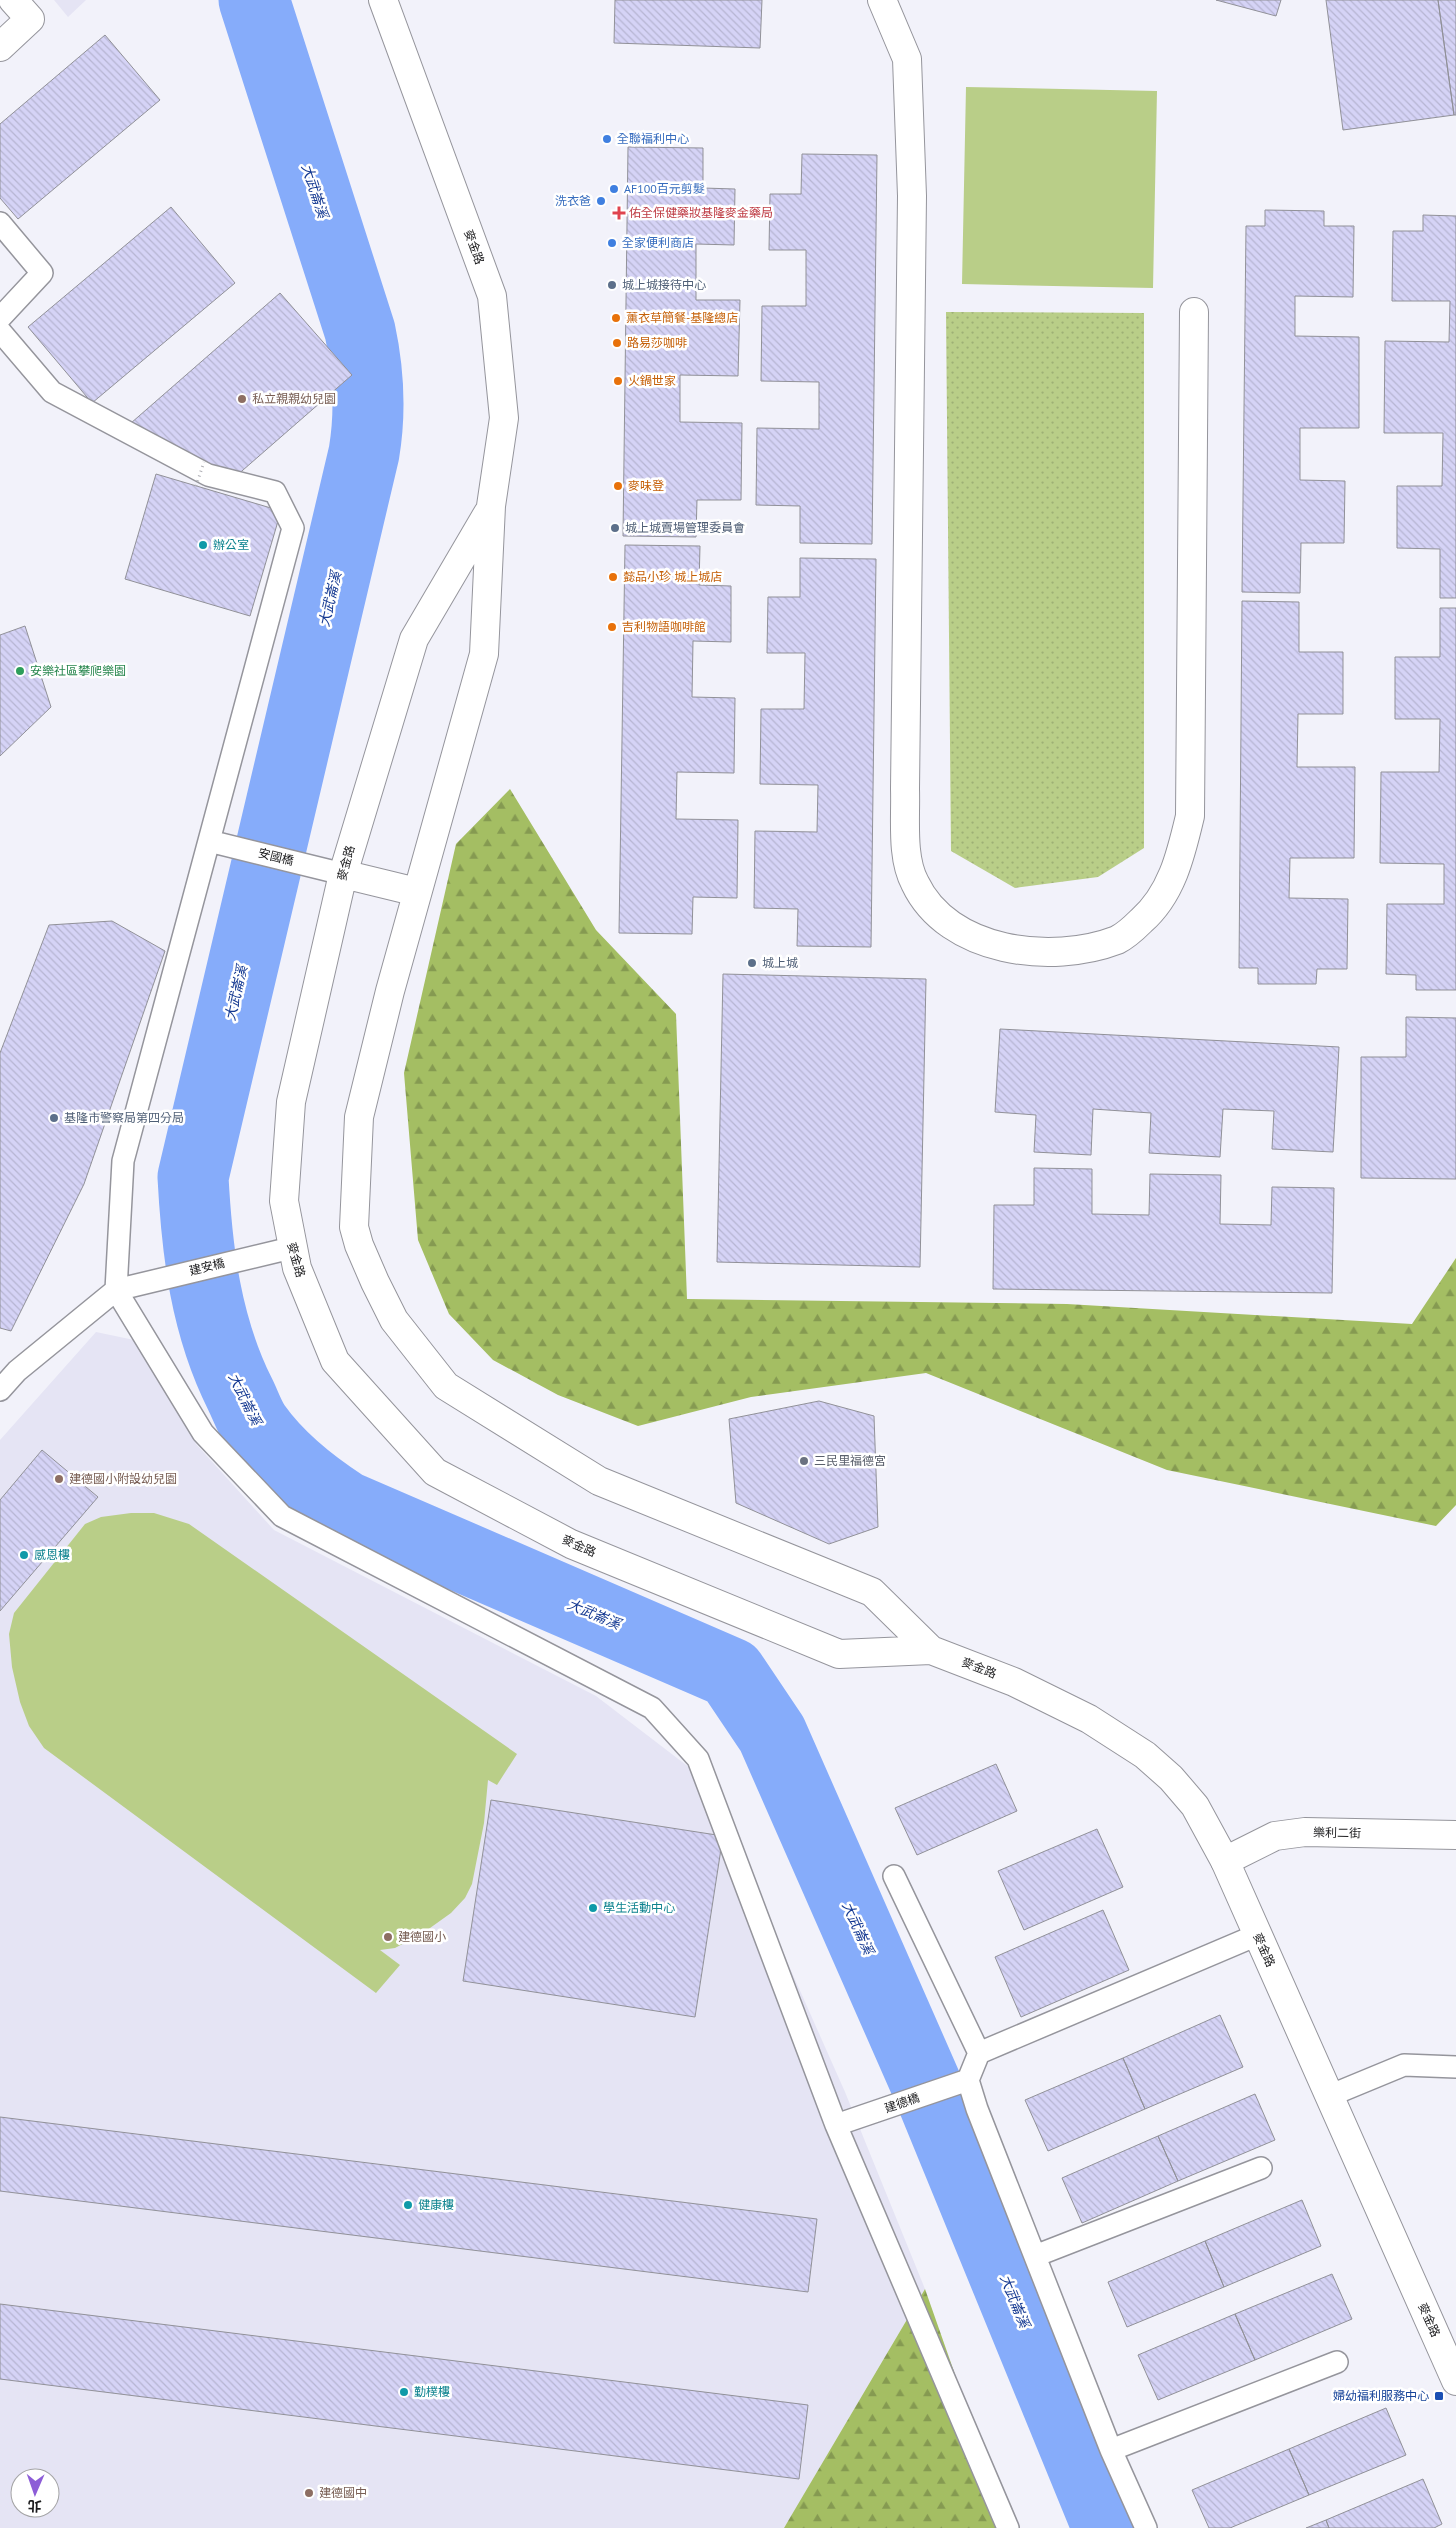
<svg xmlns="http://www.w3.org/2000/svg" width="1456" height="2528" viewBox="0 0 1456 2528" font-family="'PT Sans','Noto Sans TC',sans-serif">
  <style>
    .built { fill: #e5e4f4; fill-rule: evenodd }
    .grass { fill: url(#grass-dots) }
    .forest { fill: url(#forest-firs) }
    .park { fill: #b9ce88 }
    .lines { fill: none; stroke-linecap: round; stroke-linejoin: round }
    .river { stroke: #86acfa; stroke-width: 71 }
    .building { fill: url(#building-back-hatch); stroke: #919198 }
    .lane-casing { stroke: #95959c; stroke-width: 24 }
    .street-casing { stroke: #95959c; stroke-width: 30 }
    .secondary-casing { stroke: #95959c; stroke-width: 30 }
    .lane { stroke: #fff; stroke-width: 21 }
    .street { stroke: #fff; stroke-width: 28 }
    .secondary { stroke: #fff; stroke-width: 28 }
    .path-bridge { stroke: #b1b1b7; stroke-width: 3; stroke-dasharray: 1 4; stroke-linecap: butt }
    .shop-dot { fill: #3f7fe0; stroke: #fff; stroke-width: 2 }
    .health-dot { fill: #e0444e; stroke: #fff; stroke-width: 2 }
    .service-dot { fill: #5c6f8a; stroke: #fff; stroke-width: 2 }
    .food-dot { fill: #e8710a; stroke: #fff; stroke-width: 2 }
    .education-dot { fill: #8d6e63; stroke: #fff; stroke-width: 2 }
    .culture-dot { fill: #0f9aa8; stroke: #fff; stroke-width: 2 }
    .leisure-dot { fill: #2e9e5b; stroke: #fff; stroke-width: 2 }
    .worship-dot { fill: #6b7280; stroke: #fff; stroke-width: 2 }
    .transit-dot { fill: #1a4fb4; stroke: #fff; stroke-width: 2 }
    .labels { text-anchor: middle; stroke-width: 5; stroke-linejoin: round; paint-order: stroke }
    .shop-label { font-size: 12px; fill: #366cbe; stroke: #fff; text-anchor: start }
    .health-label { font-size: 12px; fill: #be3a42; stroke: #fff; text-anchor: start }
    .street-label { font-size: 12px; fill: #1b1b1d; stroke: #fff }
    .service-label { font-size: 12px; fill: #4e5e75; stroke: #fff; text-anchor: start }
    .food-label { font-size: 12px; fill: #c56008; stroke: #fff; text-anchor: start }
    .education-label { font-size: 12px; fill: #785e54; stroke: #fff; text-anchor: start }
    .culture-label { font-size: 12px; fill: #0d838f; stroke: #fff; text-anchor: start }
    .leisure-label { font-size: 12px; fill: #27864d; stroke: #fff; text-anchor: start }
    .worship-label { font-size: 12px; fill: #5b616d; stroke: #fff; text-anchor: start }
    .transit-label { font-size: 12px; fill: #164399; stroke: #fff; text-anchor: end }
    .water-label { font-size: 14px; font-style: italic; fill: #163a92; stroke: #fff }
  </style>
  <defs>
    <pattern id="grass-dots" width="8" height="8" patternUnits="userSpaceOnUse" patternTransform="scale(1.25)"><rect width="8" height="8" fill="#b9ce88"/><path d="M2 2h.1M6 6h.1" fill="none" stroke="#9eb075" stroke-width="1.8" stroke-linecap="round"/></pattern>
    <pattern id="forest-firs" width="22" height="20" patternUnits="userSpaceOnUse" patternTransform="scale(1.25)"><rect width="22" height="20" fill="#a4be63"/><path d="M5 1l3.5 6h-7zM16 11l3.5 6h-7z" fill="#859a51"/></pattern>
    <pattern id="building-back-hatch" width="6" height="6" patternUnits="userSpaceOnUse" patternTransform="scale(1.25)"><rect width="6" height="6" fill="#d5d3f6"/><path d="M-1 5l2 2M0 0l6 6M5-1l2 2" fill="none" stroke="#b6b5d2"/></pattern>
  </defs>
  <rect width="100%" height="100%" fill="#f2f2fa"/>
  <path class="built" d="M 54,0 L 86,0 L 68,17 Z
    M 96,1332 L 139,1341 L 196,1444 L 274,1530 L 596,1696 L 707,1781 L 845,2092 L 925,2289 L 784,2528 L 0,2528 L 0,1440 ZM 20,2478 L 50,2478 L 50,2508 L 20,2508 Z"/>
  <path class="grass" d="M 946,312 L 1144,313 L 1144,848 L 1098,877 L 1015,888 L 951,851 Z"/>
  <path class="forest" d="M 510,789 L 596,930 L 676,1014 L 687,1299 L 1067,1304 L 1412,1324 L 1456,1258 L 1456,1505 L 1436,1526 L 1167,1470 L 926,1373 L 751,1397 L 638,1426 L 558,1395 L 493,1360 L 449,1314 L 418,1240 L 404,1073 L 456,844 Z
    M 925,2289 L 1009,2528 L 784,2528 L 791,2516 Z"/>
  <path class="park" d="M 966,87 L 1157,91 L 1153,288 L 962,284 Z
    M 131,1513 L 154,1513 L 189,1524 L 517,1754 L 497,1785 L 488,1780 L 484,1823 L 472,1884 L 465,1898 L 451,1913 L 423,1933 L 395,1948 L 380,1950 L 400,1965 L 376,1993 L 44,1748 L 29,1726 L 20,1702 L 12,1667 L 9,1634 L 14,1613 L 85,1524 L 101,1517 Z"/>
  <g class="lines">
    <path class="river" d="M 254,0 L 360,331 C 369,373 371,411 364,453 L 193,1177 C 197,1253 206,1326 240,1394 C 245,1404 249,1416 255,1425 C 279,1459 311,1484 345,1506 L 731,1673 L 772,1734 L 929,2091 L 1108,2528"/>
  </g>
  <path class="building" d="M 615,0 L 762,0 L 760,48 L 614,43 Z
    M 1216,0 L 1281,0 L 1276,16 Z
    M 1326,0 L 1438,0 L 1454,115 L 1343,130 Z
    M 1438,0 L 1456,0 L 1456,115 L 1454,115 Z
    M 105,35 L 160,100 L 18,219 L 0,198 L 0,124 Z
    M 628,147 L 703,148 L 703,188 L 735,189 L 734,245 L 696,244 L 696,300 L 740,300 L 738,376 L 680,375 L 680,422 L 742,423 L 741,500 L 697,500 L 696,537 L 623,536 Z
    M 802,154 L 877,155 L 872,544 L 800,543 L 800,506 L 756,505 L 757,428 L 819,429 L 819,382 L 761,381 L 762,306 L 806,306 L 806,250 L 769,250 L 770,194 L 801,194 Z
    M 171,207 L 235,283 L 92,403 L 28,327 Z
    M 1265,210 L 1324,211 L 1324,226 L 1354,226 L 1353,297 L 1295,296 L 1295,336 L 1359,337 L 1359,428 L 1300,428 L 1300,480 L 1345,481 L 1344,543 L 1301,543 L 1300,593 L 1242,592 L 1246,226 L 1265,226 Z
    M 1423,215 L 1456,216 L 1456,598 L 1440,598 L 1440,549 L 1397,548 L 1397,486 L 1442,486 L 1443,433 L 1384,433 L 1385,341 L 1449,342 L 1450,301 L 1392,301 L 1393,231 L 1423,231 Z
    M 280,293 L 352,375 L 235,477 L 131,423 Z
    M 156,474 L 281,511 L 250,616 L 125,579 Z
    M 625,545 L 700,546 L 699,585 L 731,586 L 731,642 L 693,641 L 692,697 L 735,698 L 734,773 L 677,772 L 676,819 L 738,820 L 737,898 L 693,897 L 692,934 L 619,933 Z
    M 800,558 L 876,559 L 871,947 L 797,946 L 798,909 L 754,908 L 755,831 L 817,832 L 818,785 L 760,784 L 761,709 L 804,709 L 805,653 L 767,653 L 768,597 L 800,597 Z
    M 1242,601 L 1299,602 L 1299,652 L 1343,652 L 1343,714 L 1298,714 L 1297,767 L 1355,767 L 1354,858 L 1290,858 L 1289,898 L 1348,899 L 1347,969 L 1317,969 L 1316,984 L 1258,984 L 1258,968 L 1239,968 Z
    M 1440,608 L 1456,608 L 1456,990 L 1416,990 L 1416,975 L 1386,974 L 1387,904 L 1444,904 L 1444,864 L 1380,863 L 1381,772 L 1439,772 L 1440,719 L 1395,719 L 1395,657 L 1440,657 Z
    M 25,626 L 51,707 L 0,756 L 0,635 Z
    M 112,921 L 165,951 L 84,1184 L 11,1331 L 0,1328 L 0,1053 L 49,925 Z
    M 723,974 L 926,979 L 920,1267 L 717,1262 Z
    M 1406,1017 L 1456,1018 L 1456,1179 L 1361,1178 L 1361,1057 L 1406,1057 Z
    M 1000,1029 L 1339,1047 L 1333,1152 L 1272,1149 L 1274,1111 L 1223,1109 L 1220,1157 L 1149,1153 L 1151,1113 L 1093,1109 L 1091,1155 L 1034,1152 L 1036,1115 L 995,1112 Z
    M 1034,1168 L 1092,1169 L 1092,1214 L 1149,1215 L 1150,1174 L 1221,1175 L 1220,1224 L 1271,1225 L 1272,1187 L 1334,1188 L 1332,1293 L 993,1289 L 994,1205 L 1034,1205 Z
    M 819,1401 L 874,1416 L 878,1527 L 829,1544 L 736,1503 L 729,1419 Z
    M 42,1450 L 98,1497 L 0,1611 L 0,1500 Z
    M 996,1764 L 1017,1811 L 917,1855 L 895,1808 Z
    M 491,1800 L 723,1836 L 695,2017 L 463,1981 Z
    M 1097,1829 L 1123,1887 L 1024,1930 L 998,1871 Z
    M 1103,1910 L 1129,1970 L 1021,2017 L 995,1957 Z
    M 1220,2015 L 1243,2067 L 1145,2109 L 1123,2058 Z
    M 1123,2058 L 1145,2109 L 1048,2151 L 1025,2100 Z
    M 1255,2094 L 1275,2140 L 1178,2181 L 1158,2136 Z
    M 0,2117 L 817,2219 L 808,2292 L 0,2191 Z
    M 1158,2136 L 1178,2181 L 1082,2223 L 1062,2178 Z
    M 1302,2200 L 1321,2246 L 1224,2287 L 1205,2241 Z
    M 1205,2241 L 1224,2287 L 1127,2327 L 1108,2282 Z
    M 1332,2274 L 1352,2319 L 1255,2360 L 1235,2314 Z
    M 0,2304 L 808,2405 L 799,2479 L 0,2379 Z
    M 1235,2314 L 1255,2360 L 1158,2400 L 1138,2355 Z
    M 1386,2408 L 1406,2455 L 1309,2495 L 1289,2449 Z
    M 1289,2449 L 1309,2495 L 1230,2528 L 1209,2528 L 1192,2490 Z
    M 1423,2479 L 1442,2524 L 1434,2528 L 1329,2528 L 1326,2520 Z
    M 1326,2520 L 1329,2528 L 1306,2528 Z"/>
  <g class="lines">
    <g class="lane-casing">
      <path id="lane" d="M 0,223 L 42,273 L 0,318
        M 0,331 L 52,392 L 208,475 L 275,492 L 293,528 L 123,1161 L 116,1290 L 203,1433 L 282,1516 L 652,1708 L 698,1759 L 836,2125 L 1008,2528
        M 209,841 L 343,874
        M 0,1390 L 17,1371 L 116,1290 L 291,1248
        M 894,1876 L 979,2053 L 968,2080 L 977,2109 L 1111,2450 L 1146,2528
        M 979,2053 L 1257,1935
        M 1329,2096 L 1404,2065 L 1456,2067
        M 836,2125 L 968,2080
        M 1035,2256 L 1261,2168
        M 1111,2450 L 1337,2362"/>
    </g>
    <g class="street-casing">
      <path id="street" d="M 882,0 L 907,59 L 912,196 L 905,789 C 906,818 901,857 915,883 C 948,953 1052,965 1117,940 C 1125,936 1135,927 1141,921 C 1172,894 1181,854 1190,816 L 1194,312
        M 0,47 L 30,19 L 13,0
        M 1225,1861 L 1275,1836 L 1305,1832 L 1456,1835"/>
    </g>
    <g class="secondary-casing">
      <path id="secondary" d="M 383,0 L 492,296 L 504,418 L 491,506 L 484,654 L 390,991 L 359,1117 L 354,1227 L 359,1245 L 375,1282 L 394,1320 L 446,1386 L 599,1481 L 872,1592 L 931,1650 L 1014,1682 L 1089,1719 L 1145,1755 L 1171,1778 L 1195,1806 L 1225,1861 L 1456,2381
        M 488,513 L 414,639 L 343,874 L 291,1102 L 284,1201 L 297,1268 L 335,1361 L 435,1472 L 571,1544 L 839,1654 L 931,1650
        M 343,874 L 417,892"/>
    </g>
    <use href="#lane" class="lane"/>
    <use href="#street" class="street"/>
    <use href="#secondary" class="secondary"/>
    <path class="path-bridge" d="M 196,486 L 204,462"/>
  </g>
  <g class="shop-dot">
    <circle cx="607" cy="139" r="5"/>
    <circle cx="614" cy="189" r="5"/>
    <circle cx="601" cy="201" r="5"/>
    <circle cx="612" cy="243" r="5"/>
  </g>
  <path class="health-dot" d="M616.5 205.5h5v5h5v5h-5v5h-5v-5h-5v-5h5z"/>
  <g class="service-dot">
    <circle cx="612" cy="285" r="5"/>
    <circle cx="615" cy="528" r="5"/>
    <circle cx="752" cy="963" r="5"/>
    <circle cx="54" cy="1118" r="5"/>
  </g>
  <g class="food-dot">
    <circle cx="616" cy="318" r="5"/>
    <circle cx="617" cy="343" r="5"/>
    <circle cx="618" cy="381" r="5"/>
    <circle cx="618" cy="486" r="5"/>
    <circle cx="613" cy="577" r="5"/>
    <circle cx="612" cy="627" r="5"/>
  </g>
  <g class="education-dot">
    <circle cx="242" cy="399" r="5"/>
    <circle cx="59" cy="1479" r="5"/>
    <circle cx="388" cy="1937" r="5"/>
    <circle cx="309" cy="2493" r="5"/>
  </g>
  <g class="culture-dot">
    <circle cx="203" cy="545" r="5"/>
    <circle cx="24" cy="1555" r="5"/>
    <circle cx="593" cy="1908" r="5"/>
    <circle cx="408" cy="2205" r="5"/>
    <circle cx="404" cy="2392" r="5"/>
  </g>
  <circle class="leisure-dot" cx="20" cy="671" r="5"/>
  <circle class="worship-dot" cx="804" cy="1461" r="5"/>
  <rect class="transit-dot" x="1434" y="2391" width="10" height="10" rx="2.5"/>
  <g class="labels">
    <g class="shop-label">
      <text x="617" y="143">全聯福利中心</text>
      <text x="624" y="193">AF100百元剪髮</text>
      <text x="591" y="205" text-anchor="end">洗衣爸</text>
      <text x="622" y="247">全家便利商店</text>
    </g>
    <g class="health-label">
      <text x="629" y="217">佑全保健藥妝基隆麥金藥局</text>
    </g>
    <g class="street-label">
      <text transform="translate(474 247) rotate(70)" y="4">麥金路</text>
      <text transform="translate(276 857) rotate(14)" y="4">安國橋</text>
      <text transform="translate(346 863) rotate(-75)" y="4">麥金路</text>
      <text transform="translate(296 1260) rotate(74)" y="4">麥金路</text>
      <text transform="translate(207 1267) rotate(-14)" y="4">建安橋</text>
      <text transform="translate(579 1546) rotate(24)" y="4">麥金路</text>
      <text transform="translate(979 1668) rotate(21)" y="4">麥金路</text>
      <text transform="translate(1337 1833) rotate(1)" y="4">樂利二街</text>
      <text transform="translate(1264 1950) rotate(66)" y="4">麥金路</text>
      <text transform="translate(902 2103) rotate(-19)" y="4">建德橋</text>
      <text transform="translate(1429 2320) rotate(66)" y="4">麥金路</text>
    </g>
    <g class="service-label">
      <text x="622" y="289">城上城接待中心</text>
      <text x="625" y="532">城上城賣場管理委員會</text>
      <text x="762" y="967">城上城</text>
      <text x="64" y="1122">基隆市警察局第四分局</text>
    </g>
    <g class="food-label">
      <text x="626" y="322">薰衣草簡餐-基隆總店</text>
      <text x="627" y="347">路易莎咖啡</text>
      <text x="628" y="385">火鍋世家</text>
      <text x="628" y="490">麥味登</text>
      <text x="623" y="581">懿品小珍 城上城店</text>
      <text x="622" y="631">吉利物語咖啡館</text>
    </g>
    <g class="education-label">
      <text x="252" y="403">私立親親幼兒園</text>
      <text x="69" y="1483">建德國小附設幼兒園</text>
      <text x="398" y="1941">建德國小</text>
      <text x="319" y="2497">建德國中</text>
    </g>
    <g class="culture-label">
      <text x="213" y="549">辦公室</text>
      <text x="34" y="1559">感恩樓</text>
      <text x="603" y="1912">學生活動中心</text>
      <text x="418" y="2209">健康樓</text>
      <text x="414" y="2396">勤樸樓</text>
    </g>
    <g class="leisure-label">
      <text x="30" y="675">安樂社區攀爬樂園</text>
    </g>
    <g class="worship-label">
      <text x="814" y="1465">三民里福德宮</text>
    </g>
    <g class="transit-label">
      <text x="1429" y="2400">婦幼福利服務中心</text>
    </g>
    <g class="water-label">
      <text transform="translate(315 191) rotate(72)" y="5">大武崙溪</text>
      <text transform="translate(330 599) rotate(-77)" y="5">大武崙溪</text>
      <text transform="translate(236 993) rotate(-77)" y="5">大武崙溪</text>
      <text transform="translate(245 1399) rotate(64)" y="5">大武崙溪</text>
      <text transform="translate(594 1614) rotate(23)" y="5">大武崙溪</text>
      <text transform="translate(858 1928) rotate(66)" y="5">大武崙溪</text>
      <text transform="translate(1015 2301) rotate(68)" y="5">大武崙溪</text>
    </g>
  </g>
  <g transform="translate(35 2493) rotate(182)"><circle r="24" fill="#ffffff" stroke="#a4a4a5"/>
  <path d="M0-4L9 19L0 12L-9 19Z" fill="#8d5dd7"/>
  <text y="-8" font-size="14" font-weight="bold" text-anchor="middle" fill="#1b1b1d">北</text>
  </g>
</svg>
